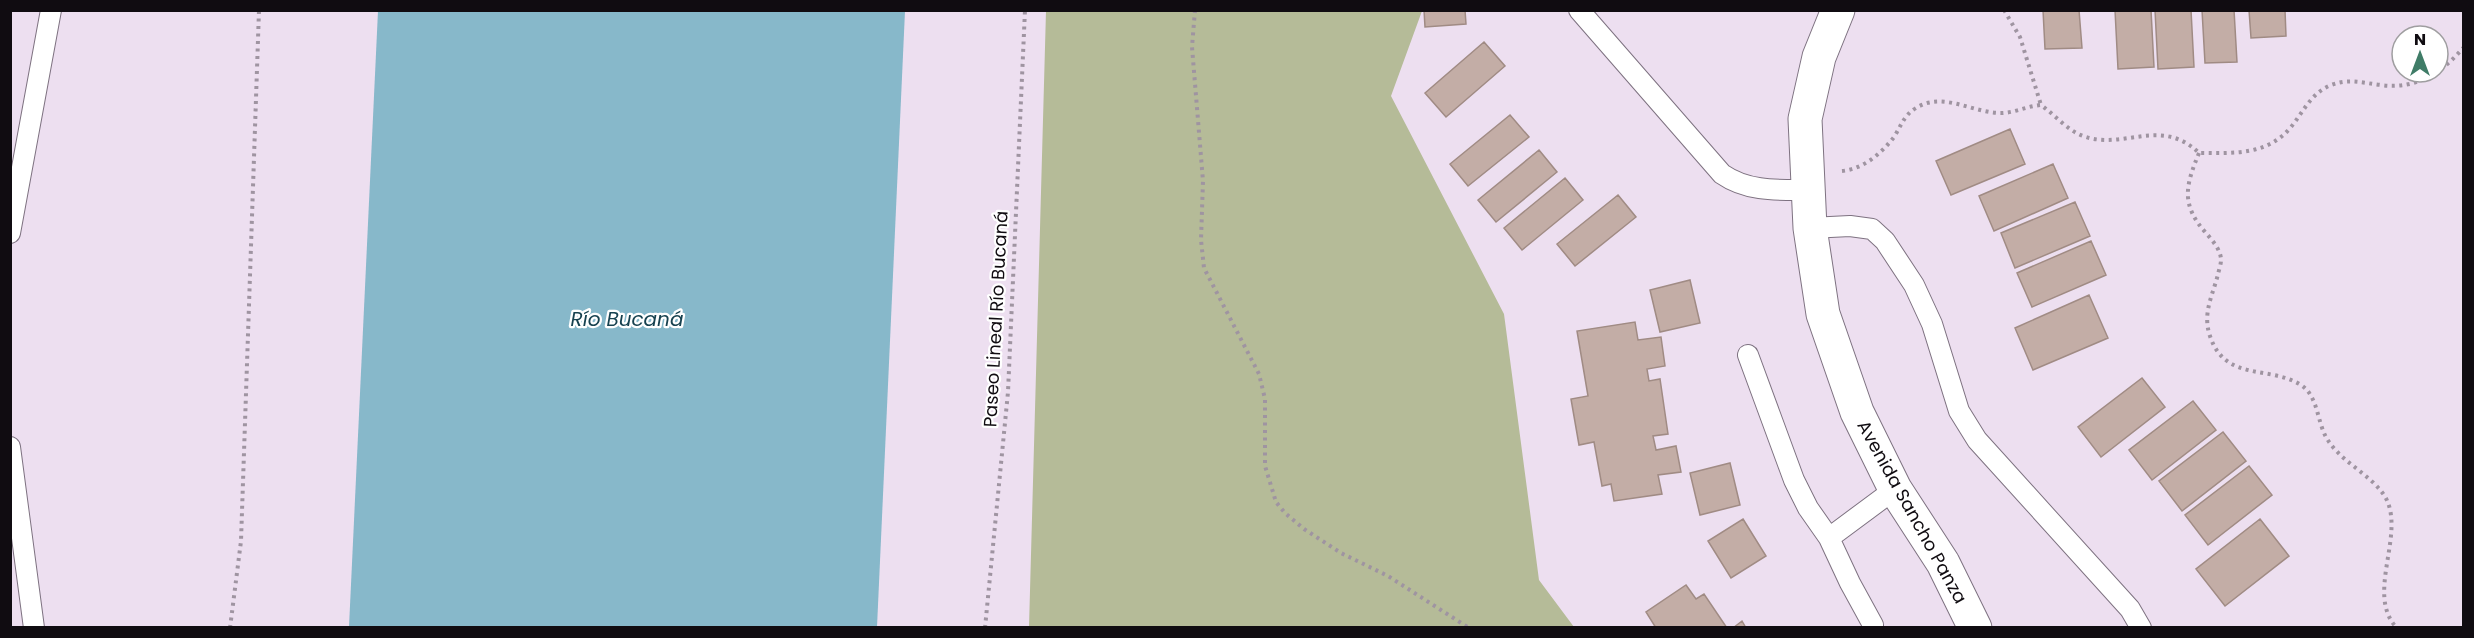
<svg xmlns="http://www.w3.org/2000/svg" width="2474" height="638" viewBox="0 0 2474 638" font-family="Poppins,sans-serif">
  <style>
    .green { fill: #b5bb98 }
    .water { fill: #87b8ca }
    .building { fill: #c3ada6; stroke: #a08b84; stroke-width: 1.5 }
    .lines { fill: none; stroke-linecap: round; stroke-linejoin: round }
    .lane-casing { stroke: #7e7281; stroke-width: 22 }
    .street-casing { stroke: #7e7281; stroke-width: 35 }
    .path { stroke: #9f94a1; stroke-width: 4; stroke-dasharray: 3 4.5; stroke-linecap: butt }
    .lane { stroke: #fff; stroke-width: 20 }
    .street { stroke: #fff; stroke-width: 33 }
    .labels { text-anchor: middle; stroke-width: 4.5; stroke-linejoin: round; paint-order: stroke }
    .street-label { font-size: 18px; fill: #100c11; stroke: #fff }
    .water-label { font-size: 20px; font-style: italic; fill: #174250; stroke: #fff }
  </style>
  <rect width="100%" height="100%" fill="#eddff0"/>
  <path class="green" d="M 1046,11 L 1422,11 L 1391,96 L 1504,314 L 1539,580 L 1574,627 L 1029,627 Z"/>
  <path class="water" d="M 378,11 L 905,11 L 877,627 L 349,627 Z"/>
  <path class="building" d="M 1424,10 L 1465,10 L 1466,24 L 1425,27 Z
    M 2043,10 L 2079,10 L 2082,48 L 2045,49 Z
    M 2115,10 L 2151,10 L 2154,67 L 2118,69 Z
    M 2155,10 L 2191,10 L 2194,67 L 2158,69 Z
    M 2202,10 L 2234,10 L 2237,62 L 2205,63 Z
    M 2249,10 L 2285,10 L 2286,36 L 2251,38 Z
    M 1484,42 L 1505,66 L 1446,117 L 1425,93 Z
    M 1510,115 L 1529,137 L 1468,186 L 1450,164 Z
    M 2010,129 L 2025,164 L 1951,195 L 1936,161 Z
    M 1539,150 L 1557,172 L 1496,222 L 1478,200 Z
    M 2053,164 L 2068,198 L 1994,231 L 1979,196 Z
    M 1565,178 L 1583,200 L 1522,250 L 1504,228 Z
    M 1618,195 L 1636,217 L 1575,266 L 1557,244 Z
    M 2075,202 L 2090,236 L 2015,268 L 2001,233 Z
    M 2091,241 L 2106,275 L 2032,307 L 2017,273 Z
    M 1690,280 L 1700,323 L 1660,332 L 1650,290 Z
    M 2089,295 L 2108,338 L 2033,370 L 2015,328 Z
    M 1635,322 L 1638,340 L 1661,337 L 1665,366 L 1647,369 L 1649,381 L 1660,379 L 1668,434 L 1653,436 L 1656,450 L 1676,446 L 1681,472 L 1658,475 L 1662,494 L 1614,501 L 1611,484 L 1602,486 L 1594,442 L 1579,445 L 1571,399 L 1588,396 L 1577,331 Z
    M 2142,378 L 2165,407 L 2101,457 L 2078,427 Z
    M 2193,401 L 2216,430 L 2152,480 L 2129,450 Z
    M 2223,432 L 2246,461 L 2182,511 L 2159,481 Z
    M 1730,463 L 1740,505 L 1700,515 L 1690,473 Z
    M 2249,466 L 2272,495 L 2208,545 L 2185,515 Z
    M 1743,519 L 1766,556 L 1731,578 L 1708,541 Z
    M 2260,519 L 2289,556 L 2225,606 L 2196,569 Z
    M 1686,585 L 1696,599 L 1704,594 L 1727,628 L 1656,628 L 1646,612 Z
    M 1742,621 L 1746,628 L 1733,628 Z"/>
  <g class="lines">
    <g class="lane-casing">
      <path id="lane" d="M 1579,10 L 1722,174 C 1748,192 1778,190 1809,190
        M 1810,228 L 1850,226 L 1872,229 L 1885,241 L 1914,285 L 1932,324 L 1959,411 L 1977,440 L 2130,609 L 2141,628
        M 10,233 L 51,10
        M 1748,355 L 1794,480 L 1808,508 L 1829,538
        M 10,447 L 34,628
        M 1873,625 L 1850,583 L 1829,538 L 1895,489"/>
    </g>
    <g class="street-casing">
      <path id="street" d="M 1838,10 L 1819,57 L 1805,119 L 1810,228 L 1823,314 L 1857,412 L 1895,489 L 1943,563 L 1975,628"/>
    </g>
    <path class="path" d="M 1195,10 L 1192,47 L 1203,181 L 1201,240 L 1204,268 L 1259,374 L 1265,399 L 1265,466 L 1276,502 L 1285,513 L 1304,529 L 1341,553 L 1388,576 L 1469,628
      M 2004,10 L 2020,37 L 2041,105
      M 2199,153 C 2186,185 2180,204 2206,233 C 2212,240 2221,250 2221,260 C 2221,264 2219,270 2218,274 C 2213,295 2202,313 2210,336 C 2225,382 2269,365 2301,385 C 2318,396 2317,421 2326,437 C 2340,462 2368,472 2384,495 C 2408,532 2364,594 2397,628
      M 1842,171 C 1863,169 1881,154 1894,137 C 1901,126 1904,115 1916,108 C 1943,91 1972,113 2001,113 C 2014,113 2027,106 2041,105 C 2055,115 2067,130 2083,136 C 2123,151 2161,116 2199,153 C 2233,153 2267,156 2291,127 C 2304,111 2311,93 2331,85 C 2350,78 2362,83 2381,85 C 2415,90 2442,73 2464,47
      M 230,628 L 241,541 L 259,10
      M 985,628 L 1008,392 L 1025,10"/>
    <use href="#lane" class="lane"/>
    <use href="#street" class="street"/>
  </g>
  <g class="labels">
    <g class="street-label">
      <text transform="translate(996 319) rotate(-87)" y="6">Paseo Lineal Río Bucaná</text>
      <text transform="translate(1912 512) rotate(61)" y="6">Avenida Sancho Panza</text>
    </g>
    <g class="water-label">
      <text x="627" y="326">Río Bucaná</text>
    </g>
  </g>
  <rect width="2474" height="638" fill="none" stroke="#100c11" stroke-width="24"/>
  <g transform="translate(2420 54)"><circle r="28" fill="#ffffff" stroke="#9f9ea0" stroke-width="1.5"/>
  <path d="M0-4.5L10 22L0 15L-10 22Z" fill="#3f7c67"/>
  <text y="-9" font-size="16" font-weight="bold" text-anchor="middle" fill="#100c11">N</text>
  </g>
</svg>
